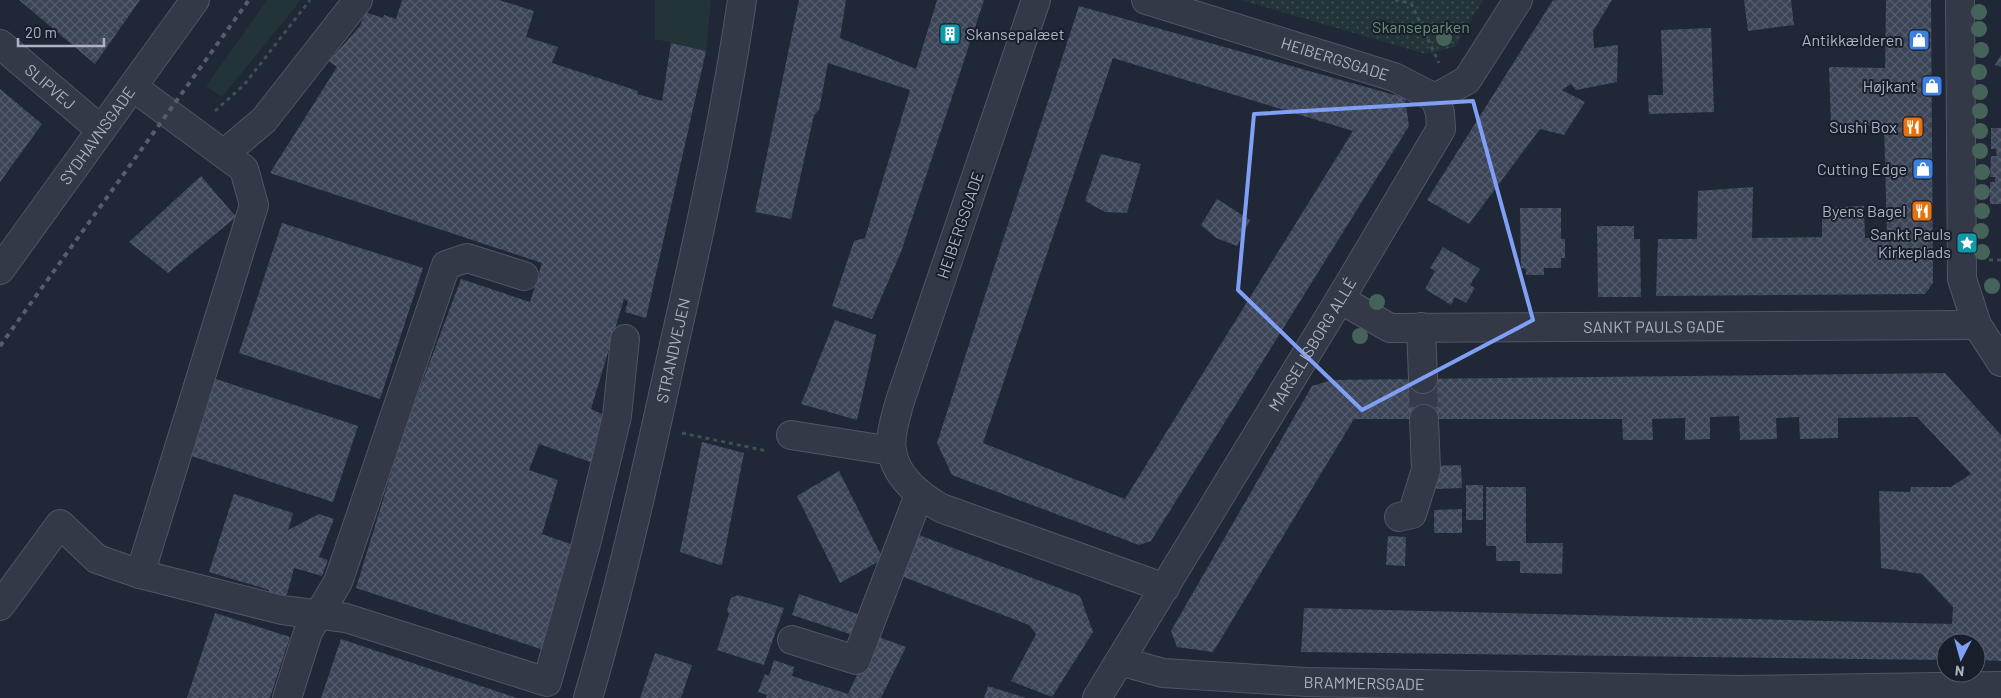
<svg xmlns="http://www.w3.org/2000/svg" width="2001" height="698" viewBox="0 0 2001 698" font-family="Barlow,sans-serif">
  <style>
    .green { fill: #233438 }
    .park { fill: url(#park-dots) }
    .building { fill: url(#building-cross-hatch); fill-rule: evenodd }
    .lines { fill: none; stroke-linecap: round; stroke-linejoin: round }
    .minor-tunnel { stroke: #353c4b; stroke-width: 28; stroke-dasharray: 28 14; stroke-linecap: butt }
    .minor-casing { stroke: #515665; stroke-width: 30 }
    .path { stroke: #3f5055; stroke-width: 3; stroke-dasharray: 4 4; stroke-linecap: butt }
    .minor { stroke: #333947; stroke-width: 28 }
    .rail { stroke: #555d6e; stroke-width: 4; stroke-dasharray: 5 5; stroke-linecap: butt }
    .tree { fill: #466359 }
    .marked { fill: none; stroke: #80a0f6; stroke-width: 4; stroke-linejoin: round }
    .labels { text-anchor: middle; stroke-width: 4; stroke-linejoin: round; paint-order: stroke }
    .park-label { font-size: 16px; fill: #669476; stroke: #191e2b }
    .poi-label { font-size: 16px; fill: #adb3c4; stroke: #191e2b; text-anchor: end }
    .street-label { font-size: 16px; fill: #adb3c4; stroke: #191e2b }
  </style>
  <defs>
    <pattern id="park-dots" width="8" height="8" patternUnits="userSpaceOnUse" patternTransform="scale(1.25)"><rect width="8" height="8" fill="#233438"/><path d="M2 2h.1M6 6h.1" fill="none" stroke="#404f53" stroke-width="1.8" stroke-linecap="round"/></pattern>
    <pattern id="building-cross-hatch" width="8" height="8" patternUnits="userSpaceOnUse" patternTransform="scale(1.25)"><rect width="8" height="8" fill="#3c4457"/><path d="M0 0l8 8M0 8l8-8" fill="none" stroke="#565d6e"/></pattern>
  </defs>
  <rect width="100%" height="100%" fill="#202736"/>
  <path class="green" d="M 267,0 L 301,0 L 222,97 L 206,86 Z
    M 655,0 L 711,0 L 706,51 L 655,39 Z"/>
  <path class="park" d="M 1241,0 L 1483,0 L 1455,47 L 1426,54 Z"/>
  <path class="building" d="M 19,0 L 140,0 L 95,64 Z
    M 402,0 L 499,0 L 534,11 L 526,37 L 558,47 L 552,63 L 638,91 L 637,94 L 662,101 L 671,43 L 706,51 L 646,318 L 625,312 L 628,301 L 624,299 L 591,409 L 609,417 L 593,463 L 539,444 L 529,470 L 558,480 L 542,534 L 579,547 L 547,651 L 356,588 L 404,431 L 461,279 L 530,302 L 542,263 L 270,173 L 337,67 L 329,61 L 360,26 L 365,12 L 383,18 L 384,15 L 396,19 Z
    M 799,0 L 846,0 L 840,38 L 916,69 L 937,0 L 984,0 L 901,252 L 872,319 L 832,306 L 854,241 L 865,238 L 910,90 L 828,63 L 819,110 L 814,115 L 791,219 L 755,212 Z
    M 1553,0 L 1612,0 L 1593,31 L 1594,48 L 1618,45 L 1617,82 L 1576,90 L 1571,84 L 1562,90 L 1585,102 L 1564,135 L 1540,129 L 1469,224 L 1427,200 Z
    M 1744,0 L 1791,0 L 1794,25 L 1748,31 Z
    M 1886,0 L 1931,0 L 1933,283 L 1925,294 L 1656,296 L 1658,239 L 1697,239 L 1698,191 L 1753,187 L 1752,238 L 1822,237 L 1822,208 L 1864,206 L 1865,238 L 1887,238 L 1884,125 L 1831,126 L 1829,67 L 1885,68 Z
    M 1079,6 L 1405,98 L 1409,126 L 1151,541 L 1139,545 L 952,475 L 937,443 ZM 1113,58 L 1353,131 L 1125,499 L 983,443 Z
    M 1711,28 L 1714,112 L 1649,114 L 1648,95 L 1663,95 L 1661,30 Z
    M 2001,55 L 2001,67 L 1995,65 Z
    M 0,89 L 42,124 L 0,182 Z
    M 1991,128 L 2001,128 L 2001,204 L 1990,204 L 1990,182 L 1995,182 L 1995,177 L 1990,177 L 1991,156 L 1997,156 L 1996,149 L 1991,149 Z
    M 1101,154 L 1141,164 L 1127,213 L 1105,212 L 1085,201 Z
    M 201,176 L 236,217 L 168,273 L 129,242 Z
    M 1217,199 L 1250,220 L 1237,246 L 1216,238 L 1201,225 Z
    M 1520,208 L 1561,208 L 1561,239 L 1565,239 L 1565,258 L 1561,258 L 1561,268 L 1544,268 L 1544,275 L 1526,275 L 1526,269 L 1521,268 Z
    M 282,223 L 423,268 L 380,399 L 239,353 Z
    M 1597,226 L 1634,226 L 1634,239 L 1640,239 L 1641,297 L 1598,297 Z
    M 1443,247 L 1480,269 L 1470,285 L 1475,288 L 1466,303 L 1455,297 L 1451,305 L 1425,289 L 1435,271 L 1430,268 Z
    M 835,320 L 876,335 L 857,420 L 801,404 Z
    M 1945,373 L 2001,435 L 2001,661 L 1976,660 L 1976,643 L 1946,643 L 1946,660 L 1301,652 L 1304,608 L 1952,624 L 1953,607 L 1922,574 L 1881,568 L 1879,491 L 1910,492 L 1911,487 L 1951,487 L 1971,474 L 1917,417 L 1838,418 L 1838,438 L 1800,439 L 1799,417 L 1776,418 L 1777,439 L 1740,440 L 1739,416 L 1710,417 L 1710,439 L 1685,440 L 1685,418 L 1652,419 L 1653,440 L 1623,440 L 1622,419 L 1354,419 L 1213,652 L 1177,647 L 1171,631 L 1312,386 L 1332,380 Z
    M 213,378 L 358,426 L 333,502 L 188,455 Z
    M 702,442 L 744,453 L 722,565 L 720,565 L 680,552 Z
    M 1461,465 L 1462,488 L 1435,489 L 1434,466 Z
    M 839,471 L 883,559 L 840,583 L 797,496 Z
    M 1466,485 L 1483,485 L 1483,520 L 1466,520 Z
    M 1486,487 L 1526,487 L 1526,543 L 1563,543 L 1562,574 L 1520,573 L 1520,561 L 1496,561 L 1496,546 L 1486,546 Z
    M 234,494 L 293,513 L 288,530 L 319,514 L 334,519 L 319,557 L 328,560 L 322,576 L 294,568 L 287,594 L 281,598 L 269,595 L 269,590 L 209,572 Z
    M 1462,509 L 1462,533 L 1434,533 L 1434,510 Z
    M 919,535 L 1080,596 L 1093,632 L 1052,697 L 1011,681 L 1036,634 L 1029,625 L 901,576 Z
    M 1388,536 L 1406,537 L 1405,566 L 1386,565 Z
    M 799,594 L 866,617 L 859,637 L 792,615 Z
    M 738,595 L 784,608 L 764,665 L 717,650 L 729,614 L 727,610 L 731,598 Z
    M 215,613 L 290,637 L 270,698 L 187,698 Z
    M 876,636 L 906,647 L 881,698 L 766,698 L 767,695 L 758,692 L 765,674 L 769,676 L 774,660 L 794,667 L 792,676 L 848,694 Z
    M 341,639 L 517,698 L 321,698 Z
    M 655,653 L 692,665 L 681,698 L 640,698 Z
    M 988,686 L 1026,698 L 984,698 Z"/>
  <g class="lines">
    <path class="minor-tunnel" d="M 1423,379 L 1424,419"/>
    <g class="minor-casing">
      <g id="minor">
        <path d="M 1036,0 L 900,401 C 896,416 889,436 892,451 C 896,478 920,496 941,508 L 1165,588"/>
        <path id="s1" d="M 1146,0 L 1394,77 L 1435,98"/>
        <path d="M 1960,0 L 1962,279 L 1977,325 L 2001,362"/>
        <path id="s2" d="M 0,44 L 101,130"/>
        <path d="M 133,87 L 244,169 L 254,205 L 140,574"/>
        <path d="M 1435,98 L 1467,80 L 1518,0"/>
        <path d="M 224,154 L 264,120 L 358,0"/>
        <path id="s3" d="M 0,270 L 195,0"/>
        <path id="s4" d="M 1340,299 L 1390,328 L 1977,325"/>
        <path d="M 1421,327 L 1423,379"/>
        <path d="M 791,435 L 892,451"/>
        <path d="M 1399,517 L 1412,514 L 1426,470 L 1424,419"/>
        <path d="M 0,606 L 60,524 L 97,559 L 140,574 L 282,610 L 346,618 L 547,682 L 586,544 L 617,416 L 625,339"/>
        <path d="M 792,640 L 856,660 L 919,495"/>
        <path id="s5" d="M 1120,661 L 1163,673 L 1306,682 L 1740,690 L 2001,686"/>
        <path d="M 287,698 L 308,632 L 338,582 L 446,265 L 467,258 L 524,276"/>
        <path id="s6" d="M 588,698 C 622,582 648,464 674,345 C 700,231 725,116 742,0"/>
        <path id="s7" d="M 1097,698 L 1340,299 L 1441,129 L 1440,113 L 1435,98"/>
      </g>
    </g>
    <path class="path" d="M 1395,0 L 1411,3
      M 1411,3 L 1439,63
      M 215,111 L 244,85 L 310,0
      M 1989,260 L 2001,260
      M 682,433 L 767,451"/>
    <use href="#minor" class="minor"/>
    <path class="rail" d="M 0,346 L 249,0"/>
  </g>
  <g class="tree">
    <circle cx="1979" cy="12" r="8"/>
    <circle cx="1979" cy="29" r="8"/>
    <circle cx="1444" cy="38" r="8"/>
    <circle cx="1981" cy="50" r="8"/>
    <circle cx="1979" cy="72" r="8"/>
    <circle cx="1980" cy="92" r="8"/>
    <circle cx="1980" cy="111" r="8"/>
    <circle cx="1980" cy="131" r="8"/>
    <circle cx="1980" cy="151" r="8"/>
    <circle cx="1982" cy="172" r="8"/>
    <circle cx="1982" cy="192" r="8"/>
    <circle cx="1982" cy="211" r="8"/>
    <circle cx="1981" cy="231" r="8"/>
    <circle cx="1982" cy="252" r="8"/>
    <circle cx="1992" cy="286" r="8"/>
    <circle cx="1377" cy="302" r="8"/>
    <circle cx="1360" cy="336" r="8"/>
  </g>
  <path class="marked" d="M 1473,101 L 1533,320 L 1362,410 L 1238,290 L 1254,114 Z"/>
  <defs>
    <g id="building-square" transform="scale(1.125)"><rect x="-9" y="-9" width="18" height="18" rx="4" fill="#0f9aa8" stroke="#191e2b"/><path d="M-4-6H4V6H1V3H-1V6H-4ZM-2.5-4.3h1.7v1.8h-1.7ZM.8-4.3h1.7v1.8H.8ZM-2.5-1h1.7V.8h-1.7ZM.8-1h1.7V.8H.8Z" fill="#fff"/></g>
    <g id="shop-square" transform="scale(1.125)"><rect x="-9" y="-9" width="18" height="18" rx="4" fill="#3f7fe0" stroke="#191e2b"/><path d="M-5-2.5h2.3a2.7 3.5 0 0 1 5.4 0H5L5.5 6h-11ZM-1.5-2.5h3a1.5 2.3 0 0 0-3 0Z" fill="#fff"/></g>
    <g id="restaurant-square" transform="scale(1.125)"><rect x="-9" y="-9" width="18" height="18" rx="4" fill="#e8710a" stroke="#191e2b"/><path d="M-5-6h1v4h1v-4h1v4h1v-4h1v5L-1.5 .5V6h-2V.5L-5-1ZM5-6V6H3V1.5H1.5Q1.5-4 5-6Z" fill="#fff"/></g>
    <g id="sight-square" transform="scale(1.125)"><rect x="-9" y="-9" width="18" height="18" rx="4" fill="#0f9aa8" stroke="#191e2b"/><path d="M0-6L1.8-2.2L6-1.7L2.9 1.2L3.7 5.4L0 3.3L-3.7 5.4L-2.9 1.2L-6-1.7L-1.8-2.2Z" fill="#fff"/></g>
  </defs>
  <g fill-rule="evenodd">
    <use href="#building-square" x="950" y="34"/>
    <use href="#shop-square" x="1919" y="40"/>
    <use href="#shop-square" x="1932" y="86"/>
    <use href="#restaurant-square" x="1913" y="127"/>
    <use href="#shop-square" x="1923" y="169"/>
    <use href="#restaurant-square" x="1922" y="211"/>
    <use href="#sight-square" x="1967" y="243"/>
  </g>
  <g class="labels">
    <g class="park-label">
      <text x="1421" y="33">Skanseparken</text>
    </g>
    <g class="poi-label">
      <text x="966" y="40" text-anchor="start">Skansepalæet</text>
      <text x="1903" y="46">Antikkælderen</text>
      <text x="1916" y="92">Højkant</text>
      <text x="1897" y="133">Sushi Box</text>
      <text x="1907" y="175">Cutting Edge</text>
      <text x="1906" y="217">Byens Bagel</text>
      <text x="1951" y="240">Sankt Pauls<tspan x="1951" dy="18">Kirkeplads</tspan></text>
    </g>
    <g class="street-label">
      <text dy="6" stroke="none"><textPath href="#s1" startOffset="198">HEIBERGSGADE</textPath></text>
      <text dy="6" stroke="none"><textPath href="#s2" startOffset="66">SLIPVEJ</textPath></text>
      <text dy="6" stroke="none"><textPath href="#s3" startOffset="166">SYDHAVNSGADE</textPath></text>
      <text transform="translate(960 225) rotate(-71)" y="6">HEIBERGSGADE</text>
      <text dy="6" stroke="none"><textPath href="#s4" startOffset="322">SANKT PAULS GADE</textPath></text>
      <text dy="6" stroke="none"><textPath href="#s7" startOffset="414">MARSELISBORG ALLÉ</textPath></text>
      <text dy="6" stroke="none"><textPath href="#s6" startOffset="358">STRANDVEJEN</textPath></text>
      <text dy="6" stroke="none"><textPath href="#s5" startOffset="246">BRAMMERSGADE</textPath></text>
    </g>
  </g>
  <g transform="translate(1961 658) rotate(186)"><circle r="24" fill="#191e2b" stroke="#545a68"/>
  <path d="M0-4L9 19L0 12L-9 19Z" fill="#80a0f6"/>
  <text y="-8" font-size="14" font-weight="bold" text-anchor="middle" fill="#adb3c4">N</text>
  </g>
  <path d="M18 38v8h86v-8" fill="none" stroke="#adb3c4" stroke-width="2.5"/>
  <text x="25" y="38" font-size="15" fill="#adb3c4" stroke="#191e2b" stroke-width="4" paint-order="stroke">20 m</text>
</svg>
